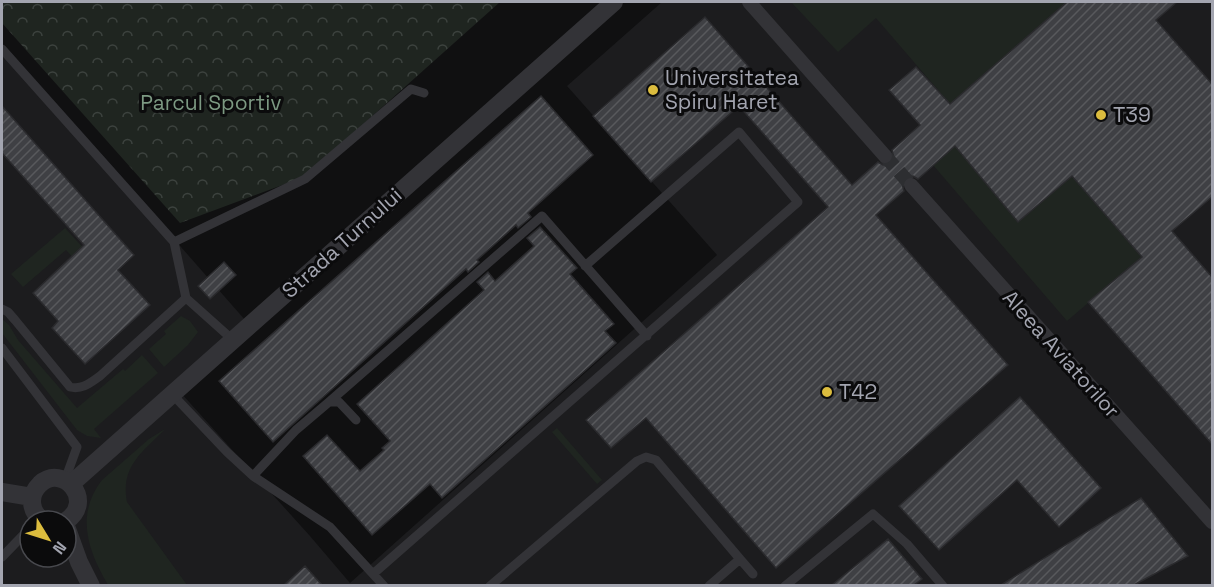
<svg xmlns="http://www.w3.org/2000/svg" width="1214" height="587" viewBox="0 0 1214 587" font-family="'Space Grotesk',sans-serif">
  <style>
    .built { fill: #1c1c1e; fill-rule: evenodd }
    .grass { fill: #1f2520 }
    .park { fill: url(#park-crowns) }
    .building { fill: url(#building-hatch); stroke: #2a2a2d; stroke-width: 1.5 }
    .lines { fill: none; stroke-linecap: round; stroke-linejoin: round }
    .pedestrian-tunnel { stroke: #2d2e31; stroke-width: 14; stroke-dasharray: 14 7; stroke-linecap: butt }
    .service { stroke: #333337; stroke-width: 9 }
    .pedestrian { stroke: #333337; stroke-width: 14 }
    .minor { stroke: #333337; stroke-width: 18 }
    .poi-dot { fill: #dbbc3e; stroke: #0b0b0c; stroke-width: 2 }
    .labels { text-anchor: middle; stroke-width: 6; stroke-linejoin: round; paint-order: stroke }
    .poi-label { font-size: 21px; fill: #a3a5b0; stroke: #0b0b0c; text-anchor: start }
    .park-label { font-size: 21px; fill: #7c9982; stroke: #0b0b0c }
    .street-label { font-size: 21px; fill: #a3a5b0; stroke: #0b0b0c }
  </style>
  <defs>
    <pattern id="park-crowns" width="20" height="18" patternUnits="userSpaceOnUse" patternTransform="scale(1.5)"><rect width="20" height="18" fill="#1f2520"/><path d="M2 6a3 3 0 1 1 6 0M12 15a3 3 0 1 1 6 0" fill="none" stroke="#3c423e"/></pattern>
    <pattern id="building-hatch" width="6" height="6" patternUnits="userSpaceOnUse" patternTransform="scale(1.5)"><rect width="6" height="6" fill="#3f4044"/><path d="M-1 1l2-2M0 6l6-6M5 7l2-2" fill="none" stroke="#58595c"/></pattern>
  </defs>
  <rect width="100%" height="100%" fill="#101011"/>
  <path class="built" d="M 662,2 L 1212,2 L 1212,585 L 2,585 L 2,43 L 253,329 L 181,393 L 310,536 L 350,583 L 717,255 L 567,86 ZM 30,521 L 66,521 L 66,557 L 30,557 Z"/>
  <path class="grass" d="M 791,2 L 1067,2 L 950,104 L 876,18 L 838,52 Z
    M 955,146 L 1018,222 L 1072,176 L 1142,257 L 1067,321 L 933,165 Z
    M 65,228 L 110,277 L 99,286 L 66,250 L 23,287 L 11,274 Z
    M 181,316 L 190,321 L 198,332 L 188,345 L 164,367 L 149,349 L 166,334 L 164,331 Z
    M 2,319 L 9,325 L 18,340 L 77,408 L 123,369 L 125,371 L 142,355 L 158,373 L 94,429 L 101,438 L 87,436 L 77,430 L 2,333 Z
    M 557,428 L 602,480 L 597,484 L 552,432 Z
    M 165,429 C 143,452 120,466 127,502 L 187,585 L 108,585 C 88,551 75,515 102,480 L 149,439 Z"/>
  <path class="park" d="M 2,2 L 500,2 L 304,177 L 180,223 L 2,23 Z"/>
  <path class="building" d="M 1067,2 L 1177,2 L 1156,20 L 1212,84 L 1212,197 L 1172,231 L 1212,277 L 1212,444 L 1088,302 L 1142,257 L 1072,176 L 1018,222 L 955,146 L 918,179 L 913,176 L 905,178 L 902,183 L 904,191 L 876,215 L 1008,365 L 776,568 L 646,418 L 611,448 L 586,420 L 828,207 L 739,106 L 651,182 L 593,116 L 705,17 L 852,185 L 878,162 L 883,165 L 890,163 L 894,158 L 892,150 L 920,125 L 889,90 L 916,67 L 950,104 Z
    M 541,96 L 593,155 L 528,213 L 531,217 L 518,228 L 516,225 L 477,260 L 479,262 L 468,272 L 466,269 L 273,442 L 219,381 Z
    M 2,106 L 134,255 L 118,270 L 150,305 L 85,364 L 52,328 L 58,321 L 33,293 L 84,245 L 2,153 Z
    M 540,227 L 577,268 L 570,274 L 614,324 L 605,331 L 616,343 L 442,498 L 430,484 L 372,535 L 303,456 L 327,435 L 360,471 L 384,450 L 382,448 L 390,441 L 357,404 L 484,290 L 477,282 L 488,272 L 495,281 L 534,246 L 527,238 Z
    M 224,262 L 236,275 L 210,299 L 198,286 Z
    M 1020,397 L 1101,488 L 1059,527 L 1017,480 L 939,550 L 899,506 Z
    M 1141,498 L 1188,556 L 1134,585 L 1001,585 Z
    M 888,539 L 922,579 L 914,585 L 832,585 Z
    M 305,566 L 322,585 L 284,585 Z"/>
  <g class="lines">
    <path class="pedestrian-tunnel" d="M 885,156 L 911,185"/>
    <path class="service" d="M 2,49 L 174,242 L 305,179 L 411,89 L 424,93
      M 174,242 L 186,298 L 233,340
      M 2,309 L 8,312 L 15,320 L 70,387 C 82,390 90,383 100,376 L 186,298
      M 2,348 L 77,447 L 65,480
      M 172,394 L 227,452 L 253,476 L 330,527 L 384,586
      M 329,402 L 542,216 L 647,336
      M 253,476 L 296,430 L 329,402 L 339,402 L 356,420
      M 2,557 L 30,528
      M 740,559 L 753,574
      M 373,574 L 798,202 L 739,132 L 585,266
      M 490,586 L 637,461 L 646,457 L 656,460 L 740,559 L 709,586
      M 785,586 L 873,514 L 907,544 L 943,586"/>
    <path class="pedestrian" d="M 749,2 L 885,156
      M 911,185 L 1212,522"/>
    <path class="minor" d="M 71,484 L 614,2
      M 2,492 L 32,497
      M 43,521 C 36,516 32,510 32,501 C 32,494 35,489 40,484 C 63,463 96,501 66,521
      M 66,526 L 79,562 L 91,586"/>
  </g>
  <g class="poi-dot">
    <circle cx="653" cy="90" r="6"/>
    <circle cx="1101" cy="115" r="6"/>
    <circle cx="827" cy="392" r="6"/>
  </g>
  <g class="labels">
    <g class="poi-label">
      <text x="665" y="85">Universitatea<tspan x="665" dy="24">Spiru Haret</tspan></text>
      <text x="1113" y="122">T39</text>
      <text x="839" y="399">T42</text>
    </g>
    <g class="park-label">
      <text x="211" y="110">Parcul Sportiv</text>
    </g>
    <g class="street-label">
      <text transform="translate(342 243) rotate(-42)" y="7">Strada Turnului</text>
      <text transform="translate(1061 354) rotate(48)" y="7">Aleea Aviatorilor</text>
    </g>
  </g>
  <rect width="1214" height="587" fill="none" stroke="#a3a5b0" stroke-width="6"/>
  <g transform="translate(48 539) rotate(128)"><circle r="28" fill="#0b0b0c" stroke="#48494e" stroke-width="1.5"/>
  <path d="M0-4.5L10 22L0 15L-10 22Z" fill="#dbbc3e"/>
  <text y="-9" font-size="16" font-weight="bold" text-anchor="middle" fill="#a3a5b0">N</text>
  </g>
</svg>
